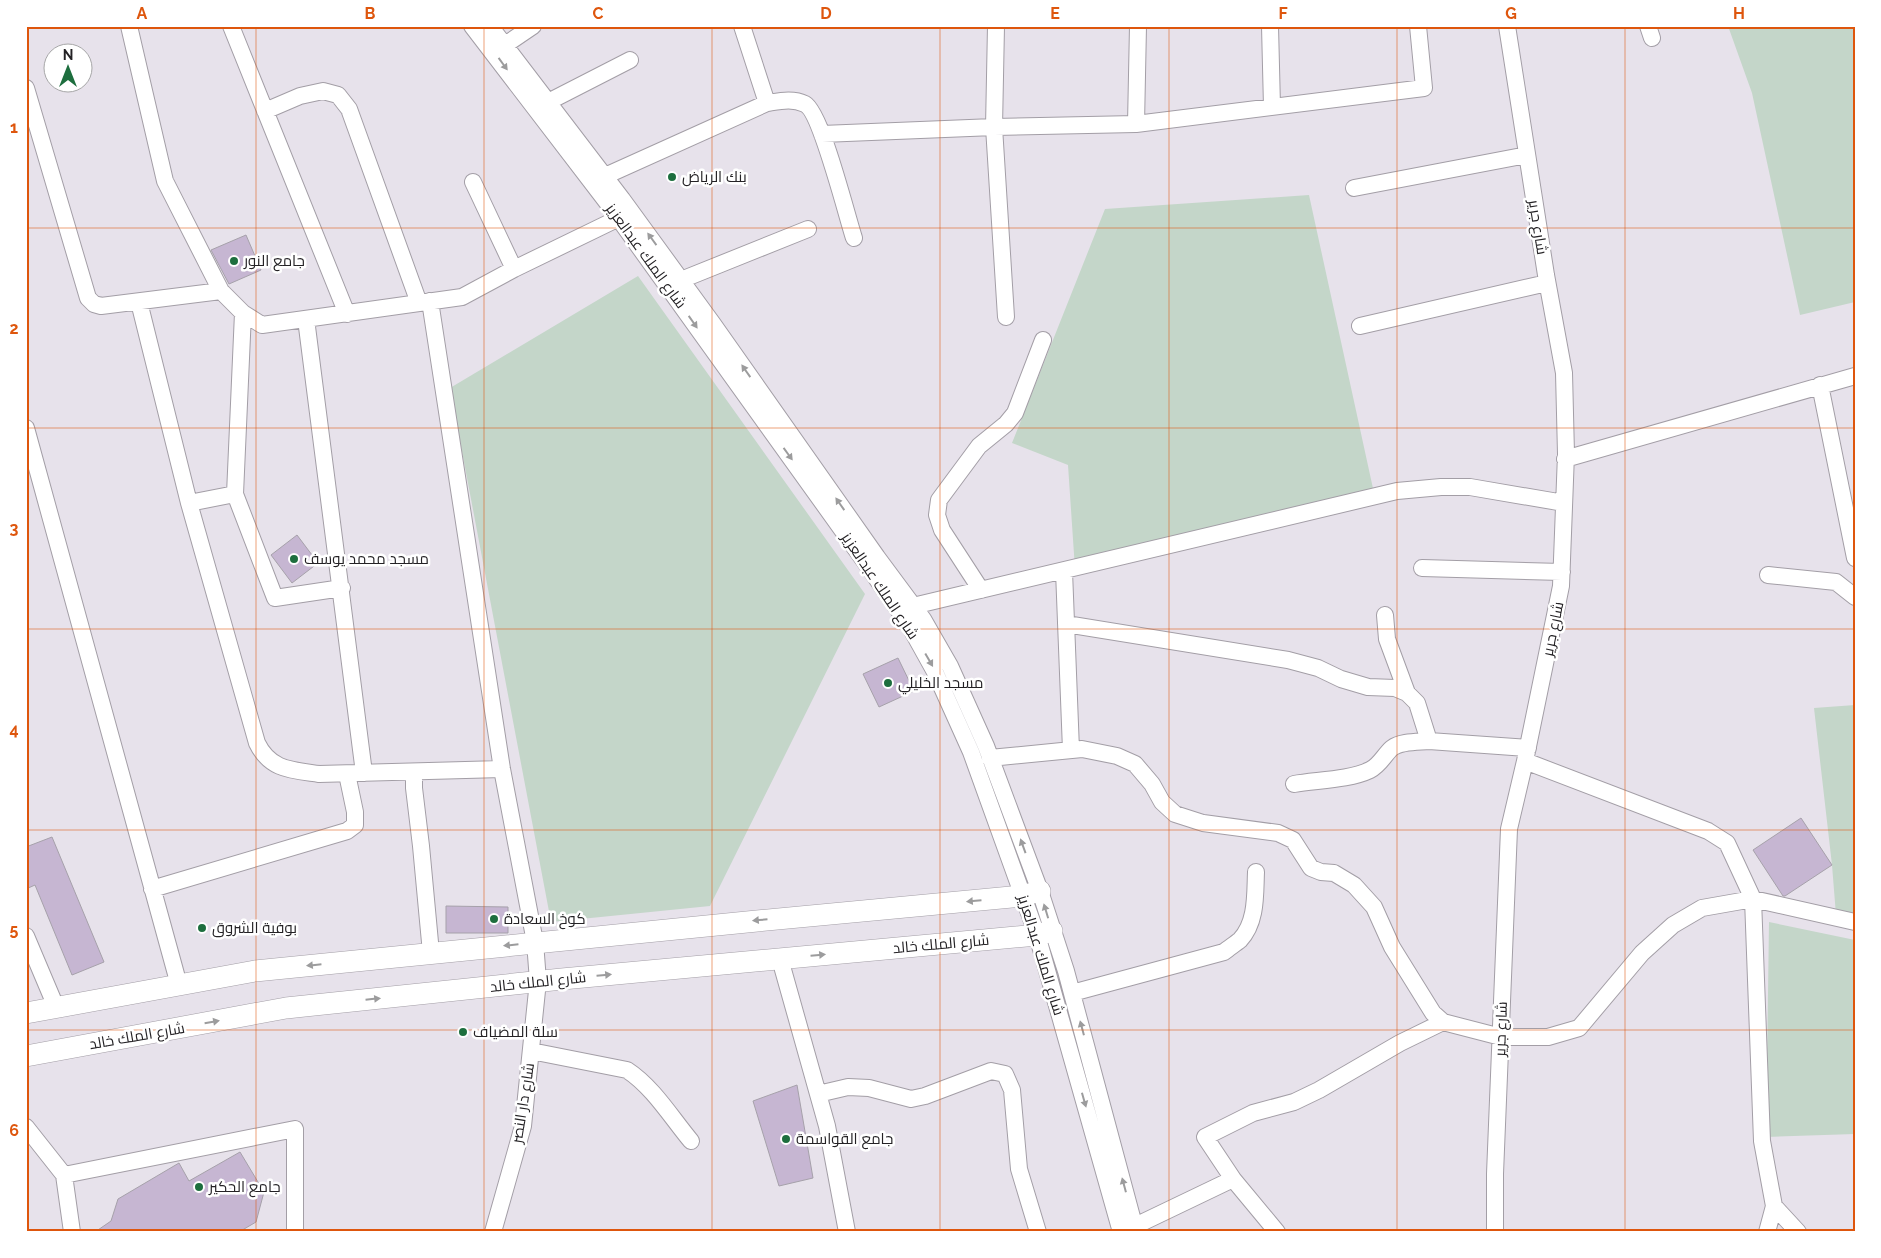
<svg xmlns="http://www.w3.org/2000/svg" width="1881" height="1258" viewBox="0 0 1881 1258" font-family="Raleway,Cairo,sans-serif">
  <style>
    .green { fill: #c4d6c9 }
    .building { fill: #c6b6d2; stroke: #a6a1aa }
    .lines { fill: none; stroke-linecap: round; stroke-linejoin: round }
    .minor-casing { stroke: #a39ea6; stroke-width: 18 }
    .major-casing { stroke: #a39ea6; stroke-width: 22 }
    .minor { stroke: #fff; stroke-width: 16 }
    .major { stroke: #fff; stroke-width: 21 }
    .oneway { fill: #9c9c9d }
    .grid { fill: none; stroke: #de560d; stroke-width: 1; stroke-opacity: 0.55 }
    .poi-dot { fill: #1d6e3e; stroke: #fff; stroke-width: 2 }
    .labels { text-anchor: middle; stroke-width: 5; stroke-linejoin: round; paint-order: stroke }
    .poi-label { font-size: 15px; fill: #242225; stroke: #fff; text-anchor: start }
    .street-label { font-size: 15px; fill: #242225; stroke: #fff }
    .neatline { fill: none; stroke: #de560d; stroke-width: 2 }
    .grid-label { font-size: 16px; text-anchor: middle; font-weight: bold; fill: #de560d }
  </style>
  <rect width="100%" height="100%" fill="#e7e2eb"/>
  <path class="green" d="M 1728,26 L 1855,26 L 1855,302 L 1800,315 L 1752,93 Z
    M 1309,195 L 1374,493 L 1075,569 L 1068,465 L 1012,443 L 1105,209 Z
    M 638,276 L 865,594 L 710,906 L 551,922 L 450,388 Z
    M 1855,705 L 1855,919 L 1836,915 L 1832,865 L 1814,708 Z
    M 1769,922 L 1855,940 L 1855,1134 L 1766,1137 Z"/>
  <path class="building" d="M 246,235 L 261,270 L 229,284 L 211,250 Z
    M 297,535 L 318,563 L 292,583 L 271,555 Z
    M 898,658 L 914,691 L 879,707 L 863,674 Z
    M 1801,818 L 1832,865 L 1785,896 L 1783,896 L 1753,850 Z
    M 52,837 L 104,962 L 72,975 L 35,885 L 26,889 L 26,847 Z
    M 446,906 L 508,907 L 508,933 L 446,933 Z
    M 797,1085 L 813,1178 L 779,1186 L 753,1101 Z
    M 240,1152 L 264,1192 L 256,1222 L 239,1232 L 95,1232 L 111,1221 L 118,1199 L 179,1163 L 189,1181 Z"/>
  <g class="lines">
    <g class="minor-casing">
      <path id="minor" d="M 129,26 L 165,181 L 221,291 L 243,313 L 262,325 L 462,297 L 514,269 L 619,218
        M 231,26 L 347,314
        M 472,26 L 609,205 L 868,566 L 910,627 L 935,672 L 971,752 L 1037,935 L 1121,1232
        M 490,26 L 622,199 L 713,324 L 877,557 L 923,619 L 950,666 L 986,746 L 1040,891 L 1066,971 L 1136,1232
        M 742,26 L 767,103
        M 996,26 L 994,127 L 1006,317
        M 1270,26 L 1272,107
        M 1648,26 L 1652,38
        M 505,45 L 533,26
        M 26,88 L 88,298 L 94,304 L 101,306 L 221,291
        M 548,102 L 630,60
        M 265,111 L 300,96 L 323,91 L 338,95 L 349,109 L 419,303
        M 1136,124 L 1138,26
        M 822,134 L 994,127 L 1136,124 L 1424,88 L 1418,26
        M 605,176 L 767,103 C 780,101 793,98 805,104 C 821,112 847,217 854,238
        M 473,182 L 514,269
        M 1354,188 L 1527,155
        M 681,280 L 808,229
        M 430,301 L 502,769 L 535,942 L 538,981 L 523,1126 L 493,1232
        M 139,302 L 189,503 L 257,743 C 270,770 291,770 319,774 L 502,769
        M 243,313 L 235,494 L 275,598 L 342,588
        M 306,319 L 364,773
        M 1360,326 L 1547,283
        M 1820,385 L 1855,558
        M 26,428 L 179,985
        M 1565,459 L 1855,376
        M 189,503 L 235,494
        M 1422,568 L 1562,572
        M 1064,571 L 1071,750
        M 1768,575 L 1836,582 L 1855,597
        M 981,590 L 942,530 L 937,515 L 939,500 L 979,446 L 1006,424 L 1015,413 L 1043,340
        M 913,606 L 1397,491 L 1441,487 L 1470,487 L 1564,503
        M 1385,615 L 1387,639 L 1407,693
        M 1066,624 L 1288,660 L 1318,668 L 1341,679 L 1368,687 L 1395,688 L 1407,693 L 1417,703 L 1429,741 L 1528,748
        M 990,758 L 1082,749 L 1117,756 L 1135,764 L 1152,784 L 1162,802 L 1175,814 L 1203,823 L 1278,833 L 1293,840 L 1311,868 L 1321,872 L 1334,873 L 1354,885 L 1374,907 L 1392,947 L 1433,1013 L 1443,1022 L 1501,1037 L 1548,1037 L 1579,1028 L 1642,953 L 1673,925 L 1702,908 L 1753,899 L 1855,922
        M 1525,761 L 1708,831 L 1727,843 L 1753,899 L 1762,1141 L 1774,1206 L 1767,1232
        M 414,772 L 414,788 L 421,846 L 431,953
        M 1294,784 C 1317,780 1349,780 1370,770 C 1380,765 1384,755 1392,748 C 1401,741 1418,742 1429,741
        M 152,889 L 347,831 L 355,825 L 355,812 L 347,774
        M 26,936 L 56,1007
        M 780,959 L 827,1126 L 847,1232
        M 1072,993 L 1224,952 C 1229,948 1235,944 1240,940 C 1257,922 1255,894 1256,872
        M 531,1051 L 627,1070 C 653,1087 671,1117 691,1141
        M 818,1094 L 848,1087 L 869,1088 L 911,1099 L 925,1096 L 991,1071 L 1005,1074 L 1012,1090 L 1019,1169 L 1038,1232
        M 26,1127 L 64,1175 L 72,1232
        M 64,1175 L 295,1129 L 295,1232
        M 1233,1179 L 1205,1137 L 1253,1113 L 1294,1102 L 1319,1090 L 1400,1043 L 1443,1022
        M 1774,1206 L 1798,1232
        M 1135,1226 L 1233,1179 L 1277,1232
        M 1495,1232 L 1495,1174 L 1509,829 L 1525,761 L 1561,586 L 1566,454 L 1564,373 L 1546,275 L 1507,26"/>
    </g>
    <g class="major-casing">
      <path id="major" d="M 26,1013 L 255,971 L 757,921 L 1022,896 L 1040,891
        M 26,1056 L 286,1008 L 562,979 L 1037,935 L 1052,931"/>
    </g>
    <use href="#minor" class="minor"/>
    <use href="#major" class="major"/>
  </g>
  <defs><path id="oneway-solid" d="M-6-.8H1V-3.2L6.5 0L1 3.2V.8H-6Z" transform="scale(1.25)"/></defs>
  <g class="oneway">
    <use href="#oneway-solid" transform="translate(503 64) rotate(54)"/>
    <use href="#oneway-solid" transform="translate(652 239) rotate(-126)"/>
    <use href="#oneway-solid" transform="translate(693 322) rotate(55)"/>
    <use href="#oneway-solid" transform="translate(746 371) rotate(-125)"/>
    <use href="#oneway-solid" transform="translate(788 454) rotate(54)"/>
    <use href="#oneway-solid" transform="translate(840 504) rotate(-125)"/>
    <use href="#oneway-solid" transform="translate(929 660) rotate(60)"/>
    <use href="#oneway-solid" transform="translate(1023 846) rotate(-110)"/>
    <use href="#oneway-solid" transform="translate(974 901) rotate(175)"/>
    <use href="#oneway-solid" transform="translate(1046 911) rotate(-107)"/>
    <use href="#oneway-solid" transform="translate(760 920) rotate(175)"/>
    <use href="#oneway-solid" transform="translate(511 945) rotate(174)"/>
    <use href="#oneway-solid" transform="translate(818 955) rotate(-5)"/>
    <use href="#oneway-solid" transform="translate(314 965) rotate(174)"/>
    <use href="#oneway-solid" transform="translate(604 975) rotate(-5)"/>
    <use href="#oneway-solid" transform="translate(373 999) rotate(-6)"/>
    <use href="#oneway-solid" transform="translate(212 1022) rotate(-10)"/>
    <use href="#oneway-solid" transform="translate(1082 1028) rotate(-105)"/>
    <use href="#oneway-solid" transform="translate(1084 1100) rotate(74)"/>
    <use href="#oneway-solid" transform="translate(1124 1185) rotate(-105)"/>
  </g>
  <path class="grid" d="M 256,26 L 256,1232M 484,26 L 484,1232M 712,26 L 712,1232M 940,26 L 940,1232M 1169,26 L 1169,1232M 1397,26 L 1397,1232M 1625,26 L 1625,1232M 26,228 L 1855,228M 26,428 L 1855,428M 26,629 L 1855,629M 26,830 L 1855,830M 26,1030 L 1855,1030"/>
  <g class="poi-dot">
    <circle cx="672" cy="177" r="5"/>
    <circle cx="234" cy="261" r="5"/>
    <circle cx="294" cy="559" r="5"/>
    <circle cx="888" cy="683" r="5"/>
    <circle cx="494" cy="919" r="5"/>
    <circle cx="202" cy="928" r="5"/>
    <circle cx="463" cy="1032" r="5"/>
    <circle cx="786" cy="1139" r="5"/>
    <circle cx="199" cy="1187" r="5"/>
  </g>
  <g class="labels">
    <g class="poi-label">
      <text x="682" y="182">بنك الرياض</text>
      <text x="244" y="266">جامع النور</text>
      <text x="304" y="564">مسجد محمد يوسف</text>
      <text x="898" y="688">مسجد الخليلي</text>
      <text x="504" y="924">كوخ السعادة</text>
      <text x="212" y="933">بوفية الشروق</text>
      <text x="473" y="1037">سلة المضياف</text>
      <text x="796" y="1144">جامع القواسمة</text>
      <text x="209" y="1192">جامع الحكير</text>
    </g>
    <g class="street-label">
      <text transform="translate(1538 227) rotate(81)" y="5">شارع جرير</text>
      <text transform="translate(646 256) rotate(54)" y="5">شارع الملك عبدالعزيز</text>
      <text transform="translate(880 586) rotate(56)" y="5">شارع الملك عبدالعزيز</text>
      <text transform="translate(1553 629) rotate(-78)" y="5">شارع جرير</text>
      <text transform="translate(941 944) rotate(-5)" y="5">شارع الملك خالد</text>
      <text transform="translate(1041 955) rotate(73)" y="5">شارع الملك عبدالعزيز</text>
      <text transform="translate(538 982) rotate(-6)" y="5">شارع الملك خالد</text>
      <text transform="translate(1501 1029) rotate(-88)" y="5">شارع جرير</text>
      <text transform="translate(137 1036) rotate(-10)" y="5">شارع الملك خالد</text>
      <text transform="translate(523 1103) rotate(-81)" y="5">شارع دار النصر</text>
    </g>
  </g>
  <rect width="1881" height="1258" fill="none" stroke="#ffffff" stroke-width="55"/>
  <g transform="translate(68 68)"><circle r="24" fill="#ffffff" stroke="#a7a7a8"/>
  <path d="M0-4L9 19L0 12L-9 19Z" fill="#1d6e3e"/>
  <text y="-8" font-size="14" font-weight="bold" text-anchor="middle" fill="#242225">N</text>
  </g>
  <rect x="28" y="28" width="1826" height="1202" class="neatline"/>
  <g class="grid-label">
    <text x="142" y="19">A</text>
    <text x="370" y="19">B</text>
    <text x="598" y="19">C</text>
    <text x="826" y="19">D</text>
    <text x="1055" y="19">E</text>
    <text x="1283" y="19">F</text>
    <text x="1511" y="19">G</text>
    <text x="1739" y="19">H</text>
    <text x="14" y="133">1</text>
    <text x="14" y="334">2</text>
    <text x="14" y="534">3</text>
    <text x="14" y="735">4</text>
    <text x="14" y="935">5</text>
    <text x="14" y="1136">6</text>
  </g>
</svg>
